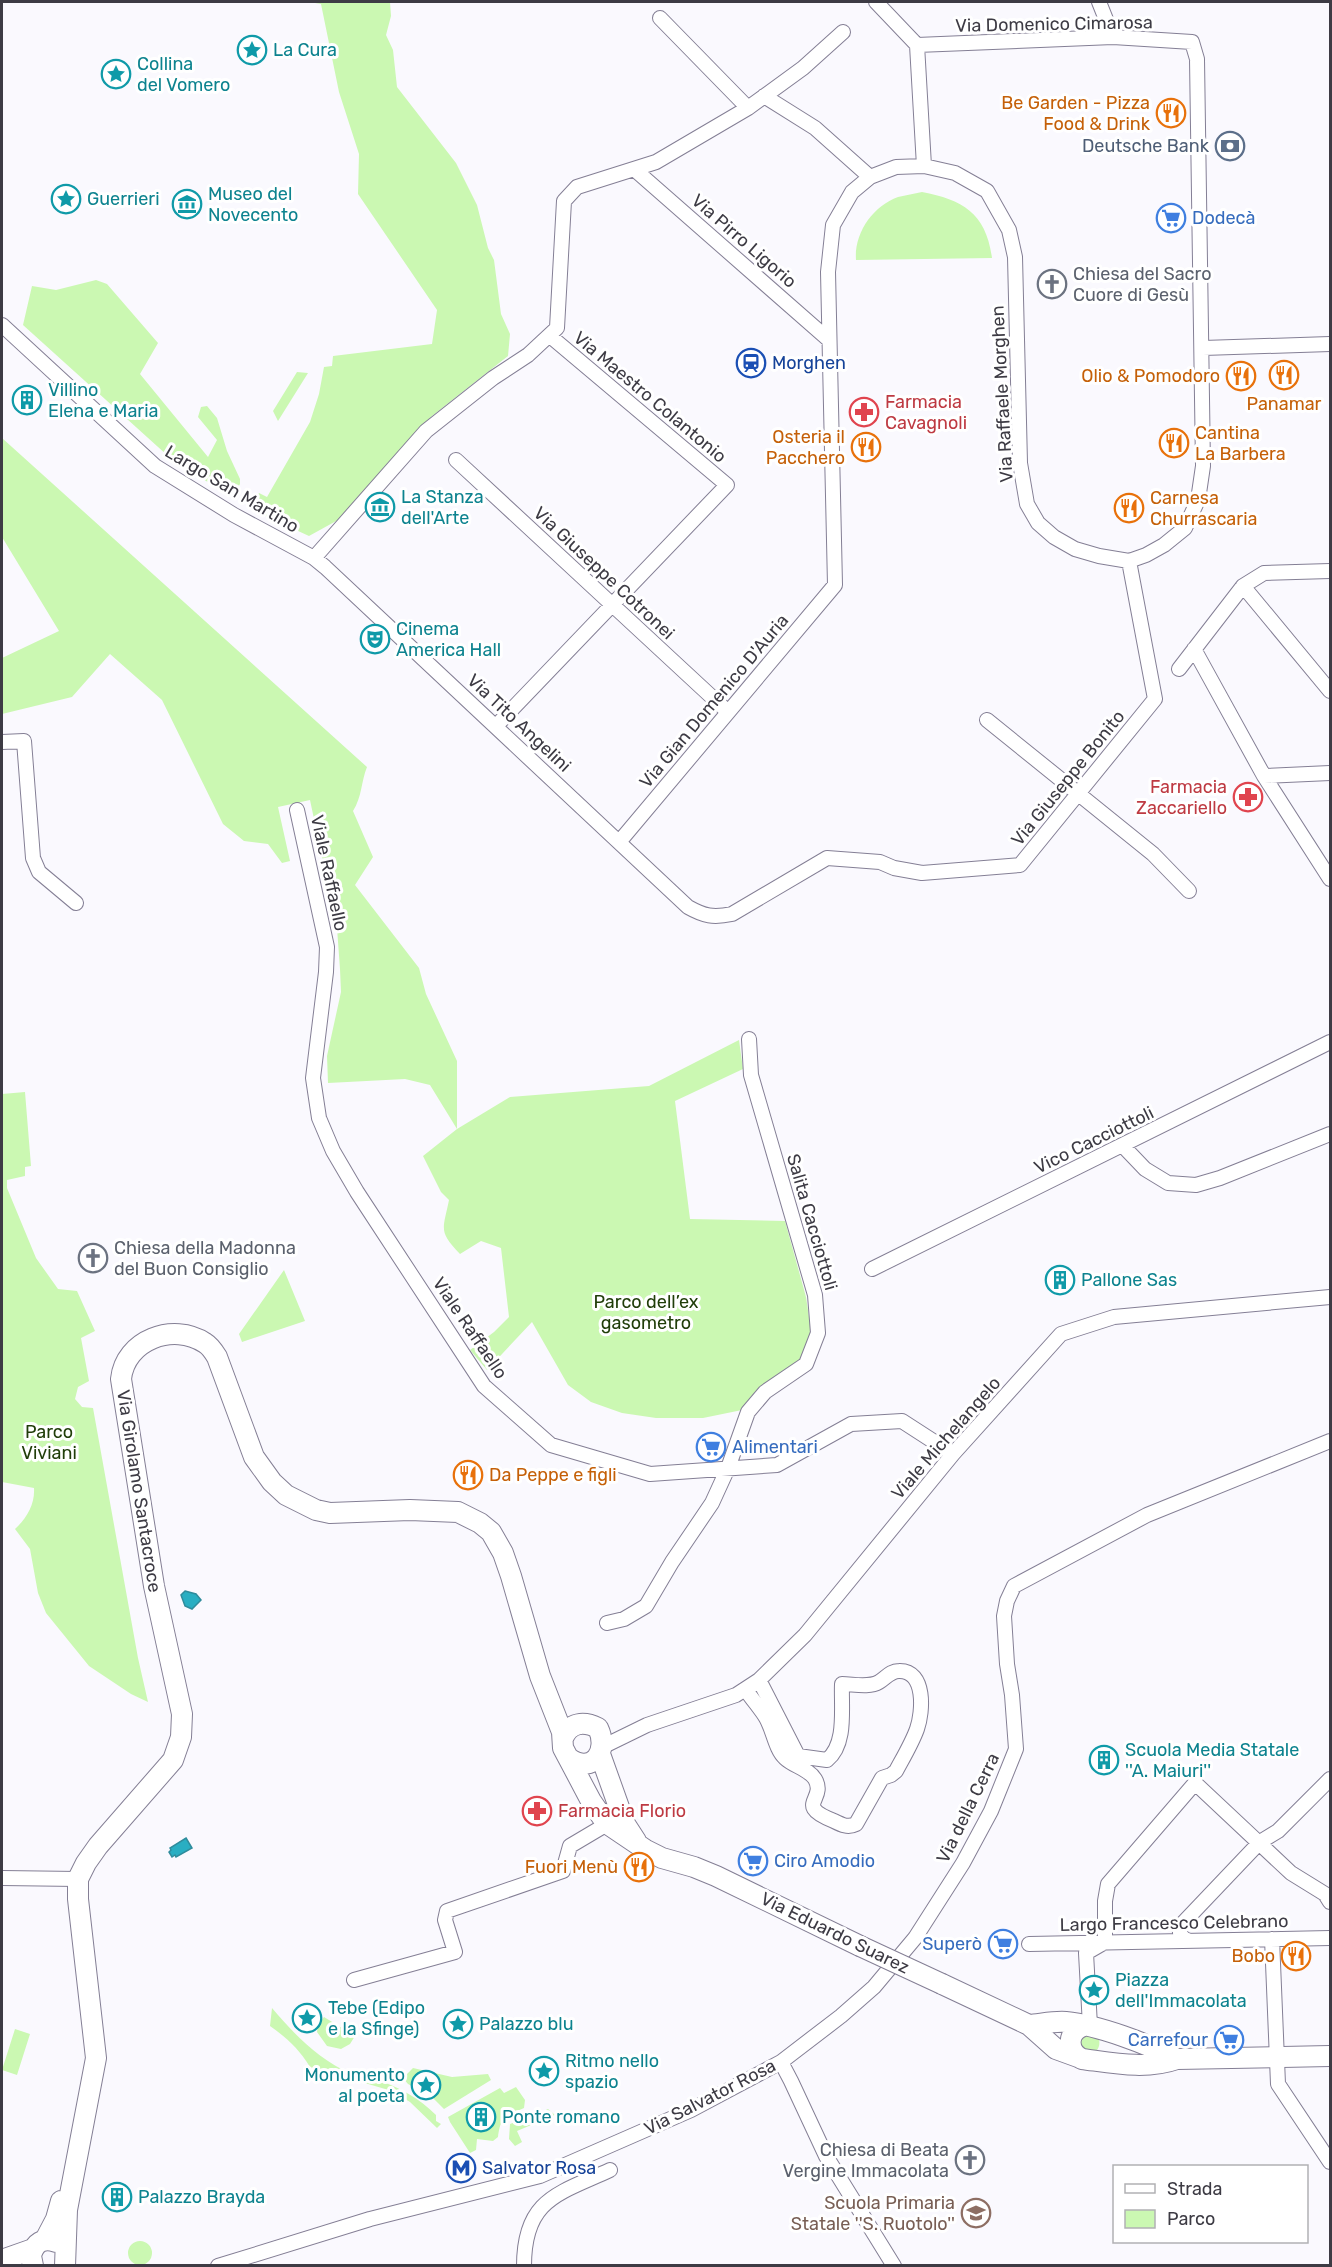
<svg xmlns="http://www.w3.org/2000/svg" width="1332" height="2267" viewBox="0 0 1332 2267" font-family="Rubik,sans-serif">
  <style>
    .green { fill: #cbf8b2 }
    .water { fill: #29aec2; stroke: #2f8c9c; stroke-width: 1.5 }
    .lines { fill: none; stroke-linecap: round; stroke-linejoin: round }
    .street-casing { stroke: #847f95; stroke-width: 16 }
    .secondary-casing { stroke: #847f95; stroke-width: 22 }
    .street { stroke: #fff; stroke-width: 14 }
    .secondary { stroke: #fff; stroke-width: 20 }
    .secondary-bridge-casing { stroke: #847f95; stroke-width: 22; stroke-linecap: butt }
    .secondary-bridge { stroke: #fff; stroke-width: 20 }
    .labels { text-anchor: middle; stroke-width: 6; stroke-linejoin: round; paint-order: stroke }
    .street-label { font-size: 18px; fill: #3d3b44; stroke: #fff }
    .culture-label { font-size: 18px; fill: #0d838f; stroke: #fff; text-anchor: start }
    .food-label { font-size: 18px; fill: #c56008; stroke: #fff; text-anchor: end }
    .service-label { font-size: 18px; fill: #4e5e75; stroke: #fff; text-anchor: end }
    .shop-label { font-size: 18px; fill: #366cbe; stroke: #fff; text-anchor: start }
    .worship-label { font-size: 18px; fill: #5b616d; stroke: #fff; text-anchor: start }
    .transit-label { font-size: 18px; fill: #164399; stroke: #fff; text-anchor: start }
    .health-label { font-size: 18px; fill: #be3a42; stroke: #fff; text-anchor: start }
    .park-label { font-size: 18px; fill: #213e0a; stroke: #fff }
    .education-label { font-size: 18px; fill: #785e54; stroke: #fff; text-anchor: end }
  </style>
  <rect width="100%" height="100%" fill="#faf9fe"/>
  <path class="green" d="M 309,2 L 390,2 L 391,16 L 386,35 L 393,50 L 397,87 L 456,163 L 477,205 L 488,248 L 494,260 L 501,314 L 510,334 L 508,356 L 432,416 L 338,520 L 309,536 L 250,509 L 259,493 L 267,497 L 310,422 L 319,394 L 324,367 L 332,366 L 333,356 L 432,344 L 437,310 L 358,194 L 359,154 L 339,92 L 321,4 Z
    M 922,192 C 963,200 986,213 992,258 L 856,260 C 854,233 873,206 898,197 C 906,195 914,194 922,192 Z
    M 96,280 L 107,284 L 158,343 L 140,374 L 208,457 L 217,440 L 198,417 L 201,407 L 207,406 L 217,418 L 227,451 L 240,479 L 240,484 L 232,498 L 168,456 L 23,325 L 32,286 L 56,290 Z
    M 297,372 L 308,373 L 278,421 L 273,411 Z
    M 2,438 L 367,767 C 361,782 362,797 353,811 L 373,857 L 355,885 L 419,968 L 426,994 L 457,1061 L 457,1129 L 510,1097 L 649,1086 L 739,1040 L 743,1069 L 675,1101 L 690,1219 L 785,1221 L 806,1297 L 812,1337 L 802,1361 L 742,1410 L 703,1418 L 656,1418 L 622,1413 L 591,1402 L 568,1385 L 532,1322 L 487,1370 L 470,1350 L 494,1332 L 509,1317 L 501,1248 L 481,1241 L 460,1254 C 438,1231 443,1230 449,1200 L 441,1192 L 423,1156 L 457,1129 L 430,1085 L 405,1079 L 328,1083 L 327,1056 L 341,992 L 340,969 L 337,928 L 310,800 L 278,807 L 290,861 L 282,863 L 268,844 L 244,841 L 223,824 L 162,700 L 110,654 L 72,697 L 2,714 L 2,658 L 59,631 L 2,537 Z
    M 25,1092 L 31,1166 L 25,1167 L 25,1176 L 7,1180 L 7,1188 L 36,1258 L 58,1289 L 77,1291 L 95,1331 L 81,1338 L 89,1381 L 78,1387 L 75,1399 L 82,1407 L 93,1408 L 138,1658 L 148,1702 L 131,1694 L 89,1666 L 46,1613 L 38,1593 L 30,1549 L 15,1529 C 27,1518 35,1504 34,1488 L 2,1482 L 2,1094 Z
    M 284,1270 L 305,1321 L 242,1342 L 239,1334 Z
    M 272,2008 C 293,2033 319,2060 350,2073 C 359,2076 368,2077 377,2080 C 400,2087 420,2099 436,2115 L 436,2121 L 441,2124 L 437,2128 L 410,2102 L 392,2091 L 310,2067 C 299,2049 287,2038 270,2026 Z
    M 324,2017 L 355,2036 L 350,2044 L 341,2049 L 327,2046 L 317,2032 L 318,2025 Z
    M 15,2029 L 30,2034 L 17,2075 L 2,2070 Z
    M 1076,2034 L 1098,2036 C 1102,2047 1097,2052 1088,2056 L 1074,2038 Z
    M 413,2068 L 452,2077 L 488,2074 L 491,2080 L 444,2109 L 431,2096 L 408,2084 L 403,2078 Z
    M 516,2087 L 525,2100 L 524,2108 C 504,2117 501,2116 498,2137 L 493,2141 L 477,2139 L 476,2150 L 470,2153 L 450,2122 L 448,2117 L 500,2088 L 504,2093 Z
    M 548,2109 L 555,2115 L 517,2131 L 522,2142 L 515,2146 L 509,2139 L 510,2124 L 535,2114 L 537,2117 L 547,2113 L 546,2110 Z
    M128 2253a12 12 0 1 1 24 0a12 12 0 1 1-24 0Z"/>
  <path class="water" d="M 185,1591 L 196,1594 L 201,1600 L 192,1609 L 185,1606 L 181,1595 Z
    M 186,1838 L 192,1848 L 176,1857 L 175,1855 L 172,1857 L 169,1852 L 171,1850 L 170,1848 Z"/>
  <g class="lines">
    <g class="street-casing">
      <path id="street" d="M 876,2 L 917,45 L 924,166
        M 1099,2 L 1113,37
        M 660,18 L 748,108
        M 764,96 L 815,128 L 870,177
        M 634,169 L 829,340
        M 2,325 L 155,466 L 234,515 L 314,558 L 325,567 L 688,907 C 704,916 713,918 732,914 L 827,858 L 880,862 L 894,868 L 922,873 L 1020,865 L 1155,699 L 1129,561
        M 1203,348 L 1330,344
        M 456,460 L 728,712
        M 314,558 L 426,431 L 493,378 L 528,355 L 557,328 L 564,201 L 577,187 L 656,162 L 748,108 L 803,68 L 843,32
        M 1243,586 L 1330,691
        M 1194,649 L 1264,776 L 1330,879
        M 1179,669 L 1243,586 L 1264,573 L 1330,571
        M 987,720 L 1153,854 L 1189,891
        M 496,726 L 727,485 L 550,336
        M 2,742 L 24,741 L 33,858 L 39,872 L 76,903
        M 1264,776 L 1330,773
        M 297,810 L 327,947 L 326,972 L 313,1078 L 319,1118 L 333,1151 L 357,1192 L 484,1386 L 551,1445 L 650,1474 L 777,1465 L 851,1424 L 902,1421 L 953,1454
        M 620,841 L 835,585 L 828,272 L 833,225 L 852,192 L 870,177 L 896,167 L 924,166 L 955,173 L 987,191 L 1009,230 L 1015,257 L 1020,463 L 1027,504 L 1038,523 L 1054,537 L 1075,549 L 1099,556 L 1129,561 L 1146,555 L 1164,545 L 1185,528 L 1198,500 L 1203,466 L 1197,59 L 1192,42 L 1113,37 L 917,45
        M 1123,1146 L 1145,1169 L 1168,1183 L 1196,1185 L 1220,1178 L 1330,1134
        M 872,1269 L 1330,1042
        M 607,1623 L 624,1619 L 646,1606 L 672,1562 L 712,1503 L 728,1468 L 748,1412 L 765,1392 L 806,1364 L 818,1333 L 815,1295 L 751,1075 L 749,1039
        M 746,1690 C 752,1699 759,1707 765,1716 C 773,1728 775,1749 785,1758 C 793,1766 809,1769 815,1779 C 827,1800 793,1805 834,1821 C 842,1825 848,1828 856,1824 L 882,1778 L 891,1775 L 896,1771 C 903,1758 912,1743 917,1729 C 923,1712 926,1670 899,1671 C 890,1671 886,1678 879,1682 C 869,1688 853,1684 842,1684 C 841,1708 847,1744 827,1760 L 798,1756 L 759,1680
        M 602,1747 L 647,1725 L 736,1695 L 759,1680 L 805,1635 L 953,1454 L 1061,1334 L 1114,1317 L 1330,1297
        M 2,1878 L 78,1879
        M 1272,1939 L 1278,2084 L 1330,2162
        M 1190,1941 C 1181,1939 1177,1932 1182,1924 L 1260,1842 L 1278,1831 L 1330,1779
        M 1029,1944 L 1330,1938
        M 354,1980 L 455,1952 L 445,1920 L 447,1911 L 563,1871 L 570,1846 L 602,1827 L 610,1818
        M 1090,2026 L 1086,1953 L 1105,1942 L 1105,1901 L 1108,1884 L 1195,1783 L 1291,1873 L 1325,1894 L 1330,1902
        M 781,2062 L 791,2081 L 826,2156 L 894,2266
        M 218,2266 L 370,2219 L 540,2176 L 691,2110 L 781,2062 L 841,2016 L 874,1987 L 915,1938 L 963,1863 L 991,1811 L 1016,1749 L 1012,1695 L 1007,1664 L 1004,1616 L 1007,1601 L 1014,1586 L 1147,1515 L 1330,1441
        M 524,2266 C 524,2199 558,2194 610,2170"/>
    </g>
    <g class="secondary-casing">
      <path id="secondary" d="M 563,1738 C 570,1722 584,1721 598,1728 C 609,1751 593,1774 570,1759
        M 600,1754 L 625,1824 L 636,1841
        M 942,1984 L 1029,2025 L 1056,2049 L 1078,2057
        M 1029,2025 C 1041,2024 1054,2021 1066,2022 C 1098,2025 1148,2044 1177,2059
        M 1084,2026 C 1067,2031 1066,2051 1082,2059 C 1113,2063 1146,2070 1177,2059 L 1330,2056
        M 45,2240 L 56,2219 L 61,2201
        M 2,2260 L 33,2249
        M 33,2266 L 31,2256 C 34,2243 43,2237 56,2242
        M 65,2266 L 67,2210 L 96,2058 L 78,1899 L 78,1879 L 86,1863 L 98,1846 L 173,1760 L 181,1737 L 182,1714 L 154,1586 L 121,1379 C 125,1340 173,1322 205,1343 C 210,1346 214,1352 217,1357 L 254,1457 L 272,1482 L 286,1495 L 316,1510 L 330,1513 L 410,1510 L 458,1512 L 480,1523 L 491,1532 L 503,1553 L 511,1576 L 540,1676 L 562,1732 L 563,1748 L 591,1801 L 606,1823 L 646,1850 L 662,1858 L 694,1867 L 716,1876 L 860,1946"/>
    </g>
    <use href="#street" class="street"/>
    <use href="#secondary" class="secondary"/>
    <g class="secondary-bridge-casing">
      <path id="secondary-bridge" d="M 860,1946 L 942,1984"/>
    </g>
    <use href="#secondary-bridge" class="secondary-bridge"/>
  </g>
  <defs>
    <g id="sight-ring" transform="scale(1.5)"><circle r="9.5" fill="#fff" stroke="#0f9aa8" stroke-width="1.5"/><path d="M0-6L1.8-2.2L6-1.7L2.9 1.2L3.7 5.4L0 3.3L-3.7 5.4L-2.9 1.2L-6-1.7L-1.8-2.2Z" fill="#0f9aa8"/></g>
    <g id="restaurant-ring" transform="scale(1.5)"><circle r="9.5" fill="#fff" stroke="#e8710a" stroke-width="1.5"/><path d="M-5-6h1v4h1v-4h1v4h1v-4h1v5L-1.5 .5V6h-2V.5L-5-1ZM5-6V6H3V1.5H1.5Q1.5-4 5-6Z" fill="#e8710a"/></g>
    <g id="bank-ring" transform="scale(1.5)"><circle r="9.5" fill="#fff" stroke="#5c6f8a" stroke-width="1.5"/><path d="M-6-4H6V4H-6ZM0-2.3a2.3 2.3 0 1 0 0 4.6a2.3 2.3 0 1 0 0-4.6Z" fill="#5c6f8a"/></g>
    <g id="museum-ring" transform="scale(1.5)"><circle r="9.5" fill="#fff" stroke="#0f9aa8" stroke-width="1.5"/><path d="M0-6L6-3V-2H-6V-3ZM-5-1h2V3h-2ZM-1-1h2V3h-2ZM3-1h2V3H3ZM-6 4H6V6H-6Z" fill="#0f9aa8"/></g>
    <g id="supermarket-ring" transform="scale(1.5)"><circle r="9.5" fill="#fff" stroke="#3f7fe0" stroke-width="1.5"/><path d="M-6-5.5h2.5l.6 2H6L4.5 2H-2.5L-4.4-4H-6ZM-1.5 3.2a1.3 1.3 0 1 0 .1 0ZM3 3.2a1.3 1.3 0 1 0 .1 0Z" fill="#3f7fe0"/></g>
    <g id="church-ring" transform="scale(1.5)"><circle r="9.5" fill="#fff" stroke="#6b7280" stroke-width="1.5"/><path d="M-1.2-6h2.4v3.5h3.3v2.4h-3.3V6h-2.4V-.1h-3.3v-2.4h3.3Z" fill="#6b7280"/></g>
    <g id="station-ring" transform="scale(1.5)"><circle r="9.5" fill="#fff" stroke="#1a4fb4" stroke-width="1.5"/><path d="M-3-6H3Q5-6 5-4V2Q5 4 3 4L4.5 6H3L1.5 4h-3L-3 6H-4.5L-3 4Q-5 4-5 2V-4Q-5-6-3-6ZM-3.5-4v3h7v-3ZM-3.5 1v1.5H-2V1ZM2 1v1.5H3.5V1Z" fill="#1a4fb4"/></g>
    <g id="building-ring" transform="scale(1.5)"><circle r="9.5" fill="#fff" stroke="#0f9aa8" stroke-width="1.5"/><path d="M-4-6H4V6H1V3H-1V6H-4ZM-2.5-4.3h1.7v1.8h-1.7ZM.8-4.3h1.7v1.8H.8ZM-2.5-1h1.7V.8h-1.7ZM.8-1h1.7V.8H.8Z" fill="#0f9aa8"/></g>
    <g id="pharmacy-ring" transform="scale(1.5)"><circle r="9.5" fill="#fff" stroke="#e0444e" stroke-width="1.5"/><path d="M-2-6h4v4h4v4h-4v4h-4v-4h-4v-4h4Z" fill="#e0444e"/></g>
    <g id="theatre-ring" transform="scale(1.5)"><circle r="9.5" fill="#fff" stroke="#0f9aa8" stroke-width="1.5"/><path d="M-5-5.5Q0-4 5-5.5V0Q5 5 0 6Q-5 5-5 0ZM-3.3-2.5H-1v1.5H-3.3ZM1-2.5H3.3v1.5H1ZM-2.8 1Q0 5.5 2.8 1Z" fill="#0f9aa8"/></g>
    <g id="metro-ring" transform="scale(1.5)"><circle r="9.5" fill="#fff" stroke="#1a4fb4" stroke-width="1.5"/><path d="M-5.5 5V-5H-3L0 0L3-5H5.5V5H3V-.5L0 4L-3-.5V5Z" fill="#1a4fb4"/></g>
    <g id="school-ring" transform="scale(1.5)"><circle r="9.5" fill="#fff" stroke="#8d6e63" stroke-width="1.5"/><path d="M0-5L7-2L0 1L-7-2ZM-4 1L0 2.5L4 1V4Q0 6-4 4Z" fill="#8d6e63"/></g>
  </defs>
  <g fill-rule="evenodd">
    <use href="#sight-ring" x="252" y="50"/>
    <use href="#sight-ring" x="116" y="74"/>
    <use href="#restaurant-ring" x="1171" y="113"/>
    <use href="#bank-ring" x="1230" y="146"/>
    <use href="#sight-ring" x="66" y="199"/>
    <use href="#museum-ring" x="187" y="204"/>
    <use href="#supermarket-ring" x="1171" y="218"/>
    <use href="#church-ring" x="1052" y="284"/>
    <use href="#station-ring" x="751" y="363"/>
    <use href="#restaurant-ring" x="1284" y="375"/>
    <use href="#restaurant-ring" x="1241" y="376"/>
    <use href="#building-ring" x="27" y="400"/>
    <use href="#pharmacy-ring" x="864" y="412"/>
    <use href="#restaurant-ring" x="1174" y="443"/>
    <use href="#restaurant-ring" x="866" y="447"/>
    <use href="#museum-ring" x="380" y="507"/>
    <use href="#restaurant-ring" x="1129" y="508"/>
    <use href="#theatre-ring" x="375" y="639"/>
    <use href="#pharmacy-ring" x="1248" y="797"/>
    <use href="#church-ring" x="93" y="1258"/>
    <use href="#building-ring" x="1060" y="1280"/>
    <use href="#supermarket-ring" x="711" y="1447"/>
    <use href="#restaurant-ring" x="468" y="1475"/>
    <use href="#building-ring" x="1104" y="1760"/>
    <use href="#pharmacy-ring" x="537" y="1811"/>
    <use href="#supermarket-ring" x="753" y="1861"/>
    <use href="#restaurant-ring" x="639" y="1867"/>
    <use href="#supermarket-ring" x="1003" y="1944"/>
    <use href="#restaurant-ring" x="1296" y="1956"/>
    <use href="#sight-ring" x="1094" y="1990"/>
    <use href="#sight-ring" x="307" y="2018"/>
    <use href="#sight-ring" x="458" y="2024"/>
    <use href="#supermarket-ring" x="1229" y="2040"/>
    <use href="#sight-ring" x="544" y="2071"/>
    <use href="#sight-ring" x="426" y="2085"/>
    <use href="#building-ring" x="481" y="2117"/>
    <use href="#church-ring" x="970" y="2160"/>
    <use href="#metro-ring" x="461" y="2168"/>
    <use href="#building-ring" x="117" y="2197"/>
    <use href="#school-ring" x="976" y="2213"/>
  </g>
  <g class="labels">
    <g class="street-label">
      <text transform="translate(1054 24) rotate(-1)" y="6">Via Domenico Cimarosa</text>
      <text transform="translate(744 241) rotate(41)" y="6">Via Pirro Ligorio</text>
      <text transform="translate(1002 394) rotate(-93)" y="6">Via Raffaele Morghen</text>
      <text transform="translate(650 397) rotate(40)" y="6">Via Maestro Colantonio</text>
      <text transform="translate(232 489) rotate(31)" y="6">Largo San Martino</text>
      <text transform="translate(604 573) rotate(43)" y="6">Via Giuseppe Cotronei</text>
      <text transform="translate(714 701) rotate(-50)" y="6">Via Gian Domenico D'Auria</text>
      <text transform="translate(519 723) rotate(43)" y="6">Via Tito Angelini</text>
      <text transform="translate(1068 778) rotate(-51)" y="6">Via Giuseppe Bonito</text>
      <text transform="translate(329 873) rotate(78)" y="6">Viale Raffaello</text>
      <text transform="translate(1094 1140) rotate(-26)" y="6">Vico Cacciottoli</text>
      <text transform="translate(812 1222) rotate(74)" y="6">Salita Cacciottoli</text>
      <text transform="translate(470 1328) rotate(56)" y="6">Viale Raffaello</text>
      <text transform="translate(946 1438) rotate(-49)" y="6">Viale Michelangelo</text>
      <text transform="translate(139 1491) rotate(81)" y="6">Via Girolamo Santacroce</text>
      <text transform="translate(968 1808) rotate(-64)" y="6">Via della Cerra</text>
      <text transform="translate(1174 1923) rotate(-1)" y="6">Largo Francesco Celebrano</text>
      <text transform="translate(835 1933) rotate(26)" y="6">Via Eduardo Suarez</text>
      <text transform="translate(710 2097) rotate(-27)" y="6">Via Salvator Rosa</text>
    </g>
    <g class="culture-label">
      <text x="273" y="56">La Cura</text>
      <text x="137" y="70">Collina<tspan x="137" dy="21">del Vomero</tspan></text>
      <text x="208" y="200">Museo del<tspan x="208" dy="21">Novecento</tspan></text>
      <text x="87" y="205">Guerrieri</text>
      <text x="48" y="396">Villino<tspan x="48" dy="21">Elena e Maria</tspan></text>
      <text x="401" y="503">La Stanza<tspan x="401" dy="21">dell'Arte</tspan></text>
      <text x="396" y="635">Cinema<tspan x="396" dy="21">America Hall</tspan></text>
      <text x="1081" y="1286">Pallone Sas</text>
      <text x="1125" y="1756">Scuola Media Statale<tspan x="1125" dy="21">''A. Maiuri''</tspan></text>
      <text x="1115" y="1986">Piazza<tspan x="1115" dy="21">dell'Immacolata</tspan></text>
      <text x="328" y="2014">Tebe (Edipo<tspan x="328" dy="21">e la Sfinge)</tspan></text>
      <text x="479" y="2030">Palazzo blu</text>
      <text x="565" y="2067">Ritmo nello<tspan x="565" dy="21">spazio</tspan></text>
      <text x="405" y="2081" text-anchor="end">Monumento<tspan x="405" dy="21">al poeta</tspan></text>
      <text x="502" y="2123">Ponte romano</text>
      <text x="138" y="2203">Palazzo Brayda</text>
    </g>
    <g class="food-label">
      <text x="1150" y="109">Be Garden - Pizza<tspan x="1150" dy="21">Food &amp; Drink</tspan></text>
      <text x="1220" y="382">Olio &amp; Pomodoro</text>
      <text x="1284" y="410" text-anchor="middle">Panamar</text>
      <text x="1195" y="439" text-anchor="start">Cantina<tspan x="1195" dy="21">La Barbera</tspan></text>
      <text x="845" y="443">Osteria il<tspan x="845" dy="21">Pacchero</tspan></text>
      <text x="1150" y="504" text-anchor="start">Carnesa<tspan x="1150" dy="21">Churrascaria</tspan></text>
      <text x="489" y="1481" text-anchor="start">Da Peppe e figli</text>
      <text x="618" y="1873">Fuori Menù</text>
      <text x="1275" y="1962">Bobo</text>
    </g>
    <g class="service-label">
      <text x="1209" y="152">Deutsche Bank</text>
    </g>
    <g class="shop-label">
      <text x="1192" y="224">Dodecà</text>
      <text x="732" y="1453">Alimentari</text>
      <text x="774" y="1867">Ciro Amodio</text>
      <text x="982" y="1950" text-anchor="end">Superò</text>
      <text x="1208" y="2046" text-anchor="end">Carrefour</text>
    </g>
    <g class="worship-label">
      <text x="1073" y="280">Chiesa del Sacro<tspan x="1073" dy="21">Cuore di Gesù</tspan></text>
      <text x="114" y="1254">Chiesa della Madonna<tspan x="114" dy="21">del Buon Consiglio</tspan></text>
      <text x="949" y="2156" text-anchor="end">Chiesa di Beata<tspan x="949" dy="21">Vergine Immacolata</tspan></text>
    </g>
    <g class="transit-label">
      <text x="772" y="369">Morghen</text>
      <text x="482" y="2174">Salvator Rosa</text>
    </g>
    <g class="health-label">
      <text x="885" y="408">Farmacia<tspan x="885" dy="21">Cavagnoli</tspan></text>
      <text x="1227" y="793" text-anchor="end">Farmacia<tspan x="1227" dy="21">Zaccariello</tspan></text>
      <text x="558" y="1817">Farmacia Florio</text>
    </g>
    <g class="park-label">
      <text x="646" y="1308">Parco dell’ex<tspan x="646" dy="21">gasometro</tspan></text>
      <text x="49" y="1438">Parco<tspan x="49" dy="21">Viviani</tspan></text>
    </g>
    <g class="education-label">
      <text x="955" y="2209">Scuola Primaria<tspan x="955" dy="21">Statale ''S. Ruotolo''</tspan></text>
    </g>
  </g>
  <rect width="1332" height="2267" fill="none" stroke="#3d3b44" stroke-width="6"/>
  <rect x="1113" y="2165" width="195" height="78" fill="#ffffff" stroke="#b1b1b4" stroke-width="1.5"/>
  <rect x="1125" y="2184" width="30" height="9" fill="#ffffff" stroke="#b1b1b4" stroke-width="1.5"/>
  <text x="1167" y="2195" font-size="18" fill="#3d3b44">Strada</text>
  <rect x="1125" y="2210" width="30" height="18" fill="#cbf8b2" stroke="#b1b1b4" stroke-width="1.5"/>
  <text x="1167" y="2225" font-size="18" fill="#3d3b44">Parco</text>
</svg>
